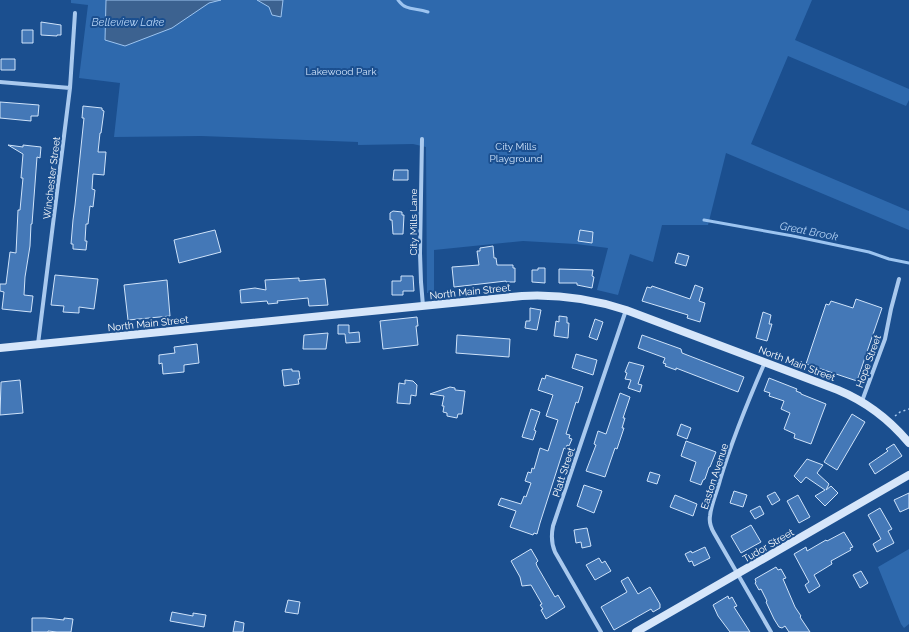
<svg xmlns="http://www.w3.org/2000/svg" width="909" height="632" viewBox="0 0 909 632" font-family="Raleway,sans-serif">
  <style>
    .green { fill: #2e69ad }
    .water { fill: #3c6290; stroke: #9cc4f0 }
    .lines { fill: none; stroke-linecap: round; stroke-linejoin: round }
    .stream { stroke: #9cc4f0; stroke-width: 3 }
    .building { fill: #4478b7; stroke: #cfe3fa }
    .path { stroke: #a9c9ee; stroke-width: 1.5; stroke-dasharray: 2 3; stroke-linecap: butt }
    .street { stroke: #a9c9ee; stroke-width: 4 }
    .secondary { stroke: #d6e6fa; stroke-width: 8 }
    .labels { text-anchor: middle; stroke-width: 4; stroke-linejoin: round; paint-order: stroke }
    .park-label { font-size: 10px; fill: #cfe3fa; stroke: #1b4f8f }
    .street-label { font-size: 10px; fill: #fff; stroke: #1b4f8f }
    .water-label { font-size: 11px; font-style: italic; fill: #b5d3f5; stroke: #1b4f8f }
  </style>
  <rect width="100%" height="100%" fill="#1b4f8f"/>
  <path class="green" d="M 71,0 L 812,0 L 795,40 L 909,89 L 909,100 L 906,106 L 788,56 L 751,144 L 909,211 L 909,230 L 726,153 L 708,225 L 662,225 L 653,262 L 630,254 L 618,295 L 597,290 L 608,248 L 576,244 L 523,241 L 434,250 L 434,292 L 427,293 L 426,147 L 413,144 L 358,145 L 358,142 L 201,136 L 114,137 L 120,83 L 79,78 L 88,5 L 71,3 Z
    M 909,549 L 909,624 L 904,628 L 901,624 L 878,567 Z"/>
  <path class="water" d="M 106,0 L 221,0 L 209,3 L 172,28 L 125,46 L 105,40 Z
    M 257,0 L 283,0 L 281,17 L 272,15 L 269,7 Z"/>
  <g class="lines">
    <path class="stream" d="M 398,0 C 407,12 415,7 428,12
      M 704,220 L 793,236 L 869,252 L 889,259 L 909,263"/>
  </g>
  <path class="building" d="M 41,22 L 61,25 L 61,35 L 57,35 L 57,36 L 41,35 Z
    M 22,30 L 33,30 L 33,43 L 22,43 Z
    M 1,59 L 15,59 L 15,70 L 1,70 Z
    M 0,102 L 39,105 L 38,116 L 31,116 L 31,121 L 0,118 Z
    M 83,106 L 102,108 L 102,110 L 104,111 L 101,133 L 100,133 L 98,152 L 106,152 L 104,175 L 93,174 L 92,189 L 95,190 L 93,207 L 90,206 L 88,224 L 86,224 L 85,241 L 87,241 L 86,250 L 73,249 L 73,244 L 71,244 L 73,220 L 75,205 L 84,118 L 82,118 Z
    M 8,145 L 23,147 L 23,145 L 41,147 L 40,158 L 37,157 L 32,224 L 31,224 L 30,246 L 25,277 L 24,295 L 33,296 L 31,312 L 2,309 L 4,292 L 0,291 L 0,284 L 6,284 L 10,252 L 16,253 L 18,210 L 20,210 L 23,178 L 21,178 L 23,154 Z
    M 394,170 L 408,170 L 408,180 L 393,180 Z
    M 393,211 L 402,212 L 402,215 L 404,215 L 403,234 L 393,234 L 392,220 L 390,220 L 390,213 Z
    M 215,230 L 221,252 L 179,263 L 174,240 Z
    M 580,230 L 593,232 L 592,243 L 578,241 Z
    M 493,246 L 494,258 L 496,258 L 497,265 L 513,265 L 513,268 L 515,268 L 515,282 L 506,282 L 506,281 L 454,287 L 452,267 L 479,265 L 477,251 L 480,251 L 480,248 Z
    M 678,253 L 689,256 L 686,266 L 675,263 Z
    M 538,268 L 545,268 L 545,283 L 532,282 L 532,270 L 538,270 Z
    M 559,269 L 593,270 L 592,276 L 594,277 L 592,288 L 577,285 L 577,283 L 559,283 Z
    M 55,275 L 98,279 L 94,309 L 79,307 L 79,313 L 63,312 L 64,306 L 51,305 Z
    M 401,276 L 413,276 L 414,291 L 403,291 L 403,295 L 392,295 L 392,281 L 401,281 Z
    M 299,278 L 299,281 L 325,279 L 328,305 L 309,306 L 308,298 L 277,301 L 278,303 L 268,304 L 267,301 L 241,303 L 240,290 L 255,288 L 266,290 L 265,280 Z
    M 167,280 L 170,316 L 128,320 L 124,285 Z
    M 695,285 L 703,288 L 699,301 L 705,303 L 700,322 L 687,318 L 688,315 L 642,301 L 647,287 L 651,288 L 652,286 L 690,299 Z
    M 856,299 L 882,308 L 857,381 L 806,364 L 826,304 L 829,305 L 831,301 L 853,308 Z
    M 530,308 L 541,310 L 537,330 L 525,328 L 526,321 L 530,321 Z
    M 763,312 L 771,315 L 769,324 L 772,324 L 767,341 L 756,338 Z
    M 559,316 L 567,317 L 567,323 L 569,323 L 568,338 L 554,336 L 556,321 L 559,322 Z
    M 417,317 L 418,326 L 416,326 L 418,345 L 383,349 L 380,321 Z
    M 595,319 L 603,322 L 597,340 L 589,337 Z
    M 338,325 L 349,325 L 349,333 L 359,332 L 360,342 L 346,343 L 345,334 L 338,334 Z
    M 328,333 L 326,349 L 303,349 L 304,335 Z
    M 457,335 L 510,339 L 509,357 L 456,353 Z
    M 642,335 L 681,349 L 682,353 L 744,377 L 738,392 L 676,368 L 676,370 L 665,366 L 666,364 L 663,363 L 665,358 L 638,348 Z
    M 197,344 L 199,363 L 184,365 L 184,372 L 163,374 L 162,363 L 159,364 L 159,355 L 175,353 L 174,347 Z
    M 576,354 L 597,360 L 593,375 L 572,368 Z
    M 629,362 L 644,366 L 638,384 L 642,385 L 640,392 L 628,388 L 631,380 L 625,379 L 627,373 L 625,372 Z
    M 292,369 L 292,371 L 299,371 L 300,379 L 298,379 L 299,384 L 284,386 L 282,370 Z
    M 546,375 L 583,387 L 578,403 L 576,402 L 566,434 L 570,435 L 569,438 L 572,439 L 569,446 L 567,445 L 566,449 L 564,448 L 540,523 L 537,534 L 534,533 L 533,535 L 510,527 L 516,511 L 498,505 L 501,498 L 521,504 L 524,496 L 526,497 L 531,483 L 525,481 L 528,472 L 531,473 L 532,468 L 534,469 L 540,448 L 548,451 L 558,420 L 546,416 L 553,395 L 538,390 L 542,378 L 545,379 Z
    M 769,378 L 797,389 L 796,391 L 801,393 L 801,394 L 826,404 L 811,444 L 794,438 L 795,434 L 784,429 L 790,413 L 781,409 L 784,401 L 769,396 L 770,393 L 764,391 Z
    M 20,380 L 23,413 L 0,415 L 1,382 Z
    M 405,380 L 413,381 L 417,385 L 416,396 L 411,395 L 410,404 L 397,403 L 399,383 L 405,384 Z
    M 450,387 L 455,388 L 455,390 L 465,391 L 462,414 L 458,414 L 457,418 L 447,416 L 447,413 L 443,412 L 444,406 L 442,406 L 444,396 L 430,394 Z
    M 620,393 L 630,397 L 623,418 L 625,418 L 622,428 L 624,428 L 617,449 L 615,448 L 605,477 L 586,471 L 596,445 L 594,444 L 598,431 L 606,434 Z
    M 531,409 L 540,412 L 534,430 L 536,431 L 533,440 L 522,437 Z
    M 852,414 L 865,422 L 837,470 L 824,462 Z
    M 681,424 L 691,428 L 687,439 L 677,435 Z
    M 686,441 L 716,452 L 710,467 L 709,467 L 705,479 L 703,480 L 701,485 L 690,481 L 696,462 L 681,456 Z
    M 894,444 L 902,456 L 875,474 L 869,464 L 888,451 L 886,449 Z
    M 807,459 L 823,465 L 817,473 L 829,484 L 826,490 L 831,486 L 838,493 L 825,506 L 815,496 L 825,490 L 806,477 L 801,483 L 794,476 Z
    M 650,472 L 660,475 L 657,484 L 647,481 Z
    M 584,485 L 602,491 L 594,513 L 577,506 Z
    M 734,491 L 747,495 L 743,507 L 730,503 Z
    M 775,492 L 780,500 L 772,505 L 767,496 Z
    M 909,493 L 909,508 L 900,512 L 894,500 Z
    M 675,495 L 697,504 L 693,516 L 670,507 Z
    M 798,495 L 810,517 L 799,523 L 787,501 Z
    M 760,506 L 764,514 L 755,519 L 750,511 Z
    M 880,508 L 892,529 L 888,531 L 894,543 L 877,552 L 873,544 L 881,539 L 868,515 Z
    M 751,525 L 761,542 L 741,553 L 731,536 Z
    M 587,528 L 591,546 L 582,548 L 581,542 L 576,543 L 574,530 Z
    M 844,532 L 853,547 L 850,548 L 851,550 L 831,561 L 832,564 L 814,575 L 820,586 L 809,593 L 805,585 L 809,582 L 794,554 L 806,547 L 807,551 L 826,540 L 827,541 Z
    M 705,547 L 710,558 L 694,566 L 692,561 L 689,562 L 685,554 L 691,551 L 692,553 Z
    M 531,549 L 538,561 L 536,563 L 537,566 L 555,597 L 558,595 L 565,607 L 546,619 L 541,610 L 543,609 L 540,605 L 542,604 L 531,585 L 522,586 L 520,577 L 511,561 Z
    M 599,558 L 602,563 L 605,561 L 611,571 L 595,580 L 586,565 Z
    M 776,567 L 778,570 L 781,569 L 786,578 L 783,579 L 795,607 L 801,616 L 800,617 L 810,632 L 789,632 L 785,626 L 782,628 L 779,627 L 774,619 L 766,602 L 767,601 L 761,589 L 759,590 L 755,583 L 756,582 L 755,579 Z
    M 861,571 L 868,583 L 860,588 L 853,575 Z
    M 628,577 L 638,594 L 650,587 L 660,604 L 660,608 L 653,612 L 651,609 L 614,630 L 601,607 L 627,592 L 621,581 Z
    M 728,596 L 729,599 L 732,597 L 737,606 L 734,607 L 750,632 L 730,632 L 718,616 L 713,605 Z
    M 288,600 L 300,602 L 298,614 L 285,612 Z
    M 172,612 L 193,616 L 193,613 L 206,615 L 204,627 L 170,621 Z
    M 32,618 L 45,618 L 64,620 L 64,618 L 73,619 L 71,632 L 57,632 L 48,631 L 48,632 L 32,632 Z
    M 235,621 L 244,623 L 243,632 L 233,632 Z"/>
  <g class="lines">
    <path class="path" d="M 895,416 L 900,412 L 909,409"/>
    <path class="street" d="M 0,82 L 70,88
      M 422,139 L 420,253 L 421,282 L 423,306
      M 38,344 L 70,88 L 75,13
      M 765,362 C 748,401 732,440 720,480 C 717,492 711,504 710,516 C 709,522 711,528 714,533 L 771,632
      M 862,401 L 885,339 L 891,309 L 899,279
      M 601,632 L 555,552 C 551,543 551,536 553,526 L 626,310"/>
    <path class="secondary" d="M 0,348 L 522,296 C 557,294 592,299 626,310 L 838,390 C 867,402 889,419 909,443
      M 636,632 L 909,475"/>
  </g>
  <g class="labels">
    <g class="park-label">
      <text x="341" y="75">Lakewood Park</text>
      <text x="516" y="150">City Mills<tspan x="516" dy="12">Playground</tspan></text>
    </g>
    <g class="street-label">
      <text transform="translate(51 178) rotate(-83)" y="4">Winchester Street</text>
      <text transform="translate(413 222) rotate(-90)" y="4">City Mills Lane</text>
      <text transform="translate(470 291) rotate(-6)" y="4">North Main Street</text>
      <text transform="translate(148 323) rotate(-6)" y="4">North Main Street</text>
      <text transform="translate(868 361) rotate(-70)" y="4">Hope Street</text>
      <text transform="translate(797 363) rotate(21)" y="4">North Main Street</text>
      <text transform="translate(563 472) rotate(-72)" y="4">Platt Street</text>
      <text transform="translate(714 476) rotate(-72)" y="4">Easton Avenue</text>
      <text transform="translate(768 545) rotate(-30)" y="4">Tudor Street</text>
    </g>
    <g class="water-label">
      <text x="128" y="26">Belleview Lake</text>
      <text transform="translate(809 231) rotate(11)" y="4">Great Brook</text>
    </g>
  </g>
</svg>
